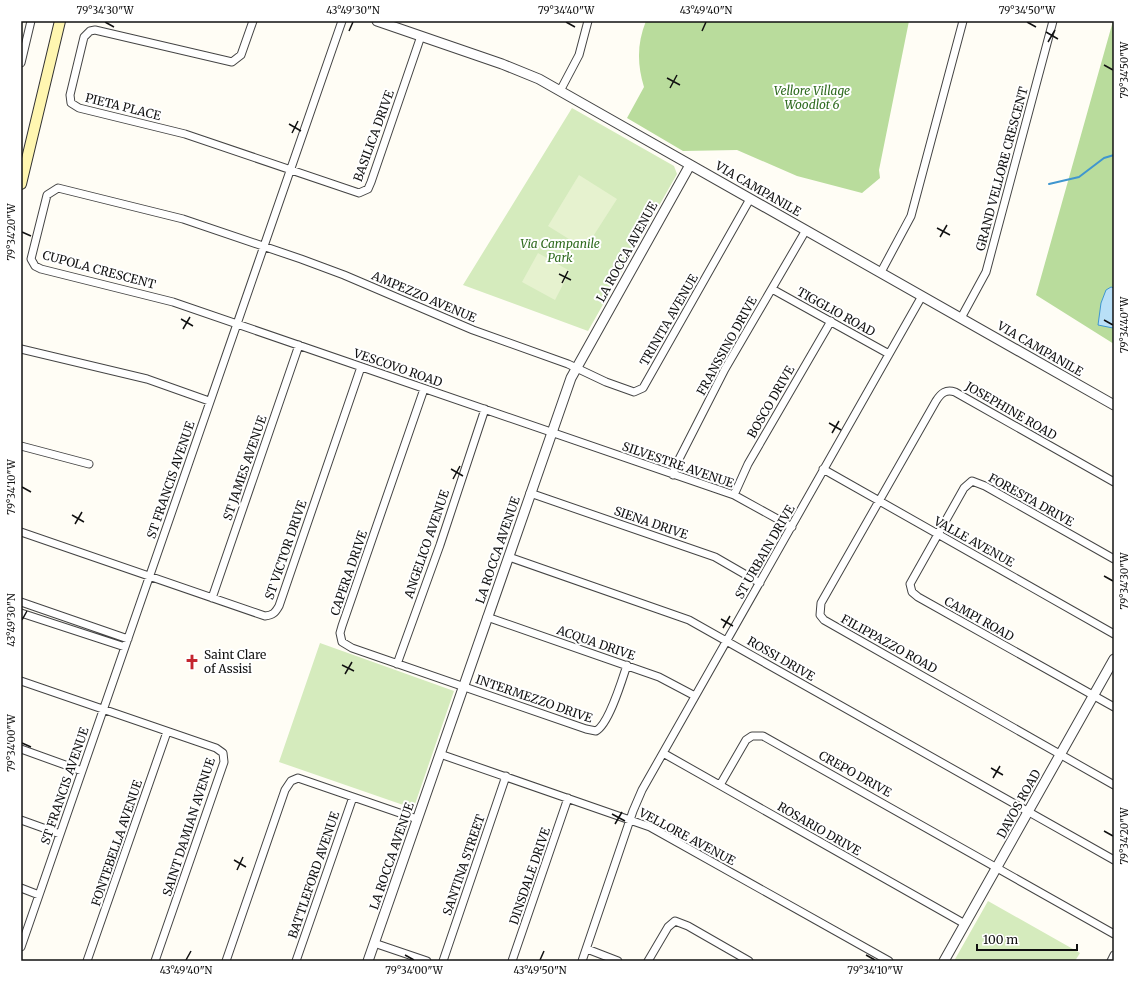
<svg xmlns="http://www.w3.org/2000/svg" width="1135" height="982" viewBox="0 0 1135 982" font-family="Merriweather,serif">
  <style>
    .green { fill: #d5ebbd }
    .forest { fill: #b9dc9c }
    .pitch { fill: #e6f2cf }
    .water { fill: #b9e0f7; stroke: #3f96cf }
    .lines { fill: none; stroke-linecap: round; stroke-linejoin: round }
    .stream { stroke: #3f96cf; stroke-width: 2 }
    .minor-casing { stroke: #444; stroke-width: 9 }
    .tertiary-casing { stroke: #444; stroke-width: 11 }
    .secondary-casing { stroke: #333; stroke-width: 12 }
    .minor { stroke: #fff; stroke-width: 7 }
    .tertiary { stroke: #fff; stroke-width: 9 }
    .secondary { stroke: #fff6b0; stroke-width: 10 }
    .ticks { fill: none; stroke: #111; stroke-width: 1.5 }
    .labels { text-anchor: middle; stroke-width: 4; stroke-linejoin: round; paint-order: stroke }
    .park-label { font-size: 12px; font-style: italic; fill: #2f6b1f; stroke: #fff }
    .street-label { font-size: 12px; fill: #111; stroke: #fff }
    .poi-label { font-size: 12px; fill: #111; stroke: #fff; text-anchor: start }
    .neatline { fill: none; stroke: #111; stroke-width: 1.5 }
    .ticks-label { font-size: 10px; text-anchor: middle; fill: #111 }
  </style>
  <rect width="100%" height="100%" fill="#fffdf5"/>
  <path class="green" d="M 572,108 L 674,166 L 677,174 L 588,331 L 463,285 Z
    M 320,643 L 454,691 L 414,807 L 412,808 L 279,762 Z
    M 988,901 L 1080,953 L 1075,961 L 954,961 Z"/>
  <path class="forest" d="M 646,21 L 909,21 L 879,170 L 880,178 L 862,193 L 797,176 L 737,150 L 683,151 L 627,118 L 644,87 C 637,64 637,43 646,21 Z
    M 1113,21 L 1114,288 L 1111,287 L 1114,344 L 1036,295 Z"/>
  <path class="pitch" d="M 579,175 L 617,199 L 585,249 L 548,226 Z
    M 538,253 L 570,271 L 555,300 L 522,282 Z"/>
  <path class="water" d="M 1111,287 L 1114,288 L 1114,326 L 1113,328 L 1098,325 L 1101,303 L 1106,290 Z"/>
  <g class="lines">
    <path class="stream" d="M 1049,184 L 1079,177 L 1104,158 L 1114,155"/>
    <g class="minor-casing">
      <path id="minor" d="M 253,21 L 241,55 L 232,62 L 95,30 L 90,31 L 84,37 L 70,95 L 71,103 L 79,108 L 185,134 L 359,193 L 368,189 L 371,182 L 421,36
        M 21,63 L 31,21
        M 560,91 L 579,55 L 588,21
        M 750,199 L 643,388 L 634,392 L 606,382 L 568,364 L 473,330 L 344,275 L 301,259 L 183,219 L 58,188 L 47,195 L 31,259 L 35,266 L 41,269 L 173,302 L 734,495 L 792,527
        M 881,272 L 911,216 L 963,21
        M 772,289 L 889,354
        M 961,318 L 986,272 L 1053,21
        M 21,349 L 147,379 L 209,401
        M 424,389 L 342,626 L 340,633 L 342,642 L 352,648 L 586,729 L 596,731 C 609,724 622,680 627,665
        M 21,446 L 89,464
        M 823,469 L 1114,634
        M 673,475 L 676,465 L 725,369 L 806,230
        M 1114,482 L 955,392 C 946,389 941,393 936,401 L 821,603 L 820,615 L 824,620 L 1114,785
        M 530,493 L 715,557 L 760,583
        M 734,495 L 748,464 L 831,321
        M 21,532 L 265,616 C 273,615 275,613 279,606 L 361,367
        M 509,557 L 689,620 L 1114,860
        M 1114,559 L 985,486 L 972,481 L 964,488 L 910,584 L 912,592 L 918,597 L 1114,707
        M 212,598 L 299,345
        M 21,602 L 128,639
        M 21,613 L 125,647
        M 487,617 L 659,677 L 695,696
        M 397,664 L 440,545 L 485,409
        M 21,681 L 216,748 L 223,753 L 224,762 L 155,961
        M 21,749 L 82,771
        M 663,753 L 965,924
        M 440,754 L 650,827 L 889,961
        M 720,785 L 746,740 L 752,736 L 763,736 L 1114,934
        M 21,820 L 60,834
        M 21,888 L 39,895
        M 374,943 L 427,961
        M 21,947 L 342,21
        M 587,949 L 618,961
        M 87,961 L 167,732
        M 226,961 L 285,790 L 291,781 L 298,778 L 417,819
        M 296,961 L 353,797
        M 443,961 L 506,776
        M 512,961 L 568,798
        M 582,961 L 633,811 L 642,790 L 922,296
        M 648,961 L 668,927 L 675,921 L 688,926 L 749,961
        M 1111,961 L 1114,955"/>
    </g>
    <g class="tertiary-casing">
      <path id="tertiary" d="M 377,21 L 502,64 L 539,79 L 1114,405
        M 368,961 L 571,378 L 690,165
        M 944,961 L 1114,659"/>
    </g>
    <g class="secondary-casing">
      <path id="secondary" d="M 21,184 L 60,21"/>
    </g>
    <use href="#minor" class="minor"/>
    <use href="#tertiary" class="tertiary"/>
    <use href="#secondary" class="secondary"/>
  </g>
  <path class="ticks" d="M 105,22 L 114,27M 566,22 L 575,27M 1027,22 L 1036,27M 349,31 L 353,22M 702,31 L 706,22M 1046,32 L 1058,39M 1048,42 L 1055,30M 1104,65 L 1113,70M 667,78 L 680,85M 670,88 L 677,75M 289,124 L 301,131M 292,133 L 298,121M 937,228 L 950,235M 22,232 L 31,236M 940,237 L 947,225M 559,274 L 571,280M 562,283 L 568,271M 181,319 L 193,326M 1104,320 L 1113,325M 183,329 L 190,317M 829,423 L 841,430M 832,433 L 839,421M 451,469 L 463,476M 453,479 L 460,466M 22,487 L 31,492M 72,515 L 84,522M 75,524 L 82,512M 1104,576 L 1113,581M 721,619 L 733,626M 22,620 L 27,611M 723,628 L 730,616M 342,665 L 354,671M 345,674 L 352,662M 22,743 L 31,747M 991,768 L 1003,775M 993,778 L 1000,766M 612,814 L 625,821M 615,824 L 622,812M 1104,831 L 1113,836M 234,860 L 246,867M 237,870 L 243,857M 405,955 L 414,960M 866,955 L 875,960M 186,960 L 191,951M 540,960 L 544,951"/>
  <defs>
    <g id="church-bare" transform="scale(1.2)"><path d="M-1.2-6h2.4v3.5h3.3v2.4h-3.3V6h-2.4V-.1h-3.3v-2.4h3.3Z" fill="#c4262e" stroke="#fff" stroke-width="2.5" paint-order="stroke"/></g>
  </defs>
  <g fill-rule="evenodd">
    <use href="#church-bare" x="192" y="662"/>
  </g>
  <g class="labels">
    <g class="park-label">
      <text x="812" y="95">Vellore Village<tspan x="812" dy="14">Woodlot 6</tspan></text>
      <text x="560" y="248">Via Campanile<tspan x="560" dy="14">Park</tspan></text>
    </g>
    <g class="street-label">
      <text transform="translate(123 107) rotate(14)" y="4">PIETA PLACE</text>
      <text transform="translate(374 136) rotate(-70)" y="4">BASILICA DRIVE</text>
      <text transform="translate(1002 169) rotate(-75)" y="4">GRAND VELLORE CRESCENT</text>
      <text transform="translate(758 189) rotate(30)" y="4">VIA CAMPANILE</text>
      <text transform="translate(627 252) rotate(-61)" y="4">LA ROCCA AVENUE</text>
      <text transform="translate(99 270) rotate(15)" y="4">CUPOLA CRESCENT</text>
      <text transform="translate(424 297) rotate(23)" y="4">AMPEZZO AVENUE</text>
      <text transform="translate(836 312) rotate(29)" y="4">TIGGLIO ROAD</text>
      <text transform="translate(669 320) rotate(-60)" y="4">TRINITA AVENUE</text>
      <text transform="translate(727 346) rotate(-61)" y="4">FRANSSINO DRIVE</text>
      <text transform="translate(1040 349) rotate(30)" y="4">VIA CAMPANILE</text>
      <text transform="translate(398 368) rotate(19)" y="4">VESCOVO ROAD</text>
      <text transform="translate(771 402) rotate(-60)" y="4">BOSCO DRIVE</text>
      <text transform="translate(1011 411) rotate(30)" y="4">JOSEPHINE ROAD</text>
      <text transform="translate(678 465) rotate(19)" y="4">SILVESTRE AVENUE</text>
      <text transform="translate(245 468) rotate(-71)" y="4">ST JAMES AVENUE</text>
      <text transform="translate(171 480) rotate(-71)" y="4">ST FRANCIS AVENUE</text>
      <text transform="translate(1031 500) rotate(29)" y="4">FORESTA DRIVE</text>
      <text transform="translate(651 523) rotate(19)" y="4">SIENA DRIVE</text>
      <text transform="translate(974 542) rotate(29)" y="4">VALLE AVENUE</text>
      <text transform="translate(427 544) rotate(-71)" y="4">ANGELICO AVENUE</text>
      <text transform="translate(286 550) rotate(-71)" y="4">ST VICTOR DRIVE</text>
      <text transform="translate(498 550) rotate(-71)" y="4">LA ROCCA AVENUE</text>
      <text transform="translate(765 552) rotate(-60)" y="4">ST URBAIN DRIVE</text>
      <text transform="translate(349 573) rotate(-71)" y="4">CAPERA DRIVE</text>
      <text transform="translate(979 619) rotate(29)" y="4">CAMPI ROAD</text>
      <text transform="translate(596 643) rotate(19)" y="4">ACQUA DRIVE</text>
      <text transform="translate(889 644) rotate(29)" y="4">FILIPPAZZO ROAD</text>
      <text transform="translate(781 659) rotate(30)" y="4">ROSSI DRIVE</text>
      <text transform="translate(534 699) rotate(19)" y="4">INTERMEZZO DRIVE</text>
      <text transform="translate(855 774) rotate(29)" y="4">CREPO DRIVE</text>
      <text transform="translate(65 786) rotate(-71)" y="4">ST FRANCIS AVENUE</text>
      <text transform="translate(1019 804) rotate(-61)" y="4">DAVOS ROAD</text>
      <text transform="translate(189 827) rotate(-72)" y="4">SAINT DAMIAN AVENUE</text>
      <text transform="translate(819 829) rotate(30)" y="4">ROSARIO DRIVE</text>
      <text transform="translate(687 837) rotate(28)" y="4">VELLORE AVENUE</text>
      <text transform="translate(117 843) rotate(-71)" y="4">FONTEBELLA AVENUE</text>
      <text transform="translate(392 856) rotate(-71)" y="4">LA ROCCA AVENUE</text>
      <text transform="translate(464 865) rotate(-71)" y="4">SANTINA STREET</text>
      <text transform="translate(314 875) rotate(-71)" y="4">BATTLEFORD AVENUE</text>
      <text transform="translate(530 876) rotate(-71)" y="4">DINSDALE DRIVE</text>
    </g>
    <g class="poi-label">
      <text x="204" y="659">Saint Clare<tspan x="204" dy="14">of Assisi</tspan></text>
    </g>
  </g>
  <rect width="1135" height="982" fill="none" stroke="#ffffff" stroke-width="44"/>
  <path d="M977 944v6h100v-6" fill="none" stroke="#111111" stroke-width="2"/>
  <text x="983" y="944" font-size="12" fill="#111111" stroke="#ffffff" stroke-width="3" paint-order="stroke">100 m</text>
  <rect x="22" y="22" width="1091" height="938" class="neatline"/>
  <g class="ticks-label">
    <text x="105" y="14">79°34'30"W</text>
    <text x="353" y="14">43°49'30"N</text>
    <text x="566" y="14">79°34'40"W</text>
    <text x="706" y="14">43°49'40"N</text>
    <text x="1027" y="14">79°34'50"W</text>
    <text transform="translate(1124 70) rotate(-90)" y="4">79°34'50"W</text>
    <text transform="translate(11 232) rotate(-90)" y="4">79°34'20"W</text>
    <text transform="translate(1124 325) rotate(-90)" y="4">79°34'40"W</text>
    <text transform="translate(11 487) rotate(-90)" y="4">79°34'10"W</text>
    <text transform="translate(1124 581) rotate(-90)" y="4">79°34'30"W</text>
    <text transform="translate(11 620) rotate(-90)" y="4">43°49'30"N</text>
    <text transform="translate(11 743) rotate(-90)" y="4">79°34'00"W</text>
    <text transform="translate(1124 836) rotate(-90)" y="4">79°34'20"W</text>
    <text x="186" y="974">43°49'40"N</text>
    <text x="414" y="974">79°34'00"W</text>
    <text x="540" y="974">43°49'50"N</text>
    <text x="875" y="974">79°34'10"W</text>
  </g>
</svg>
